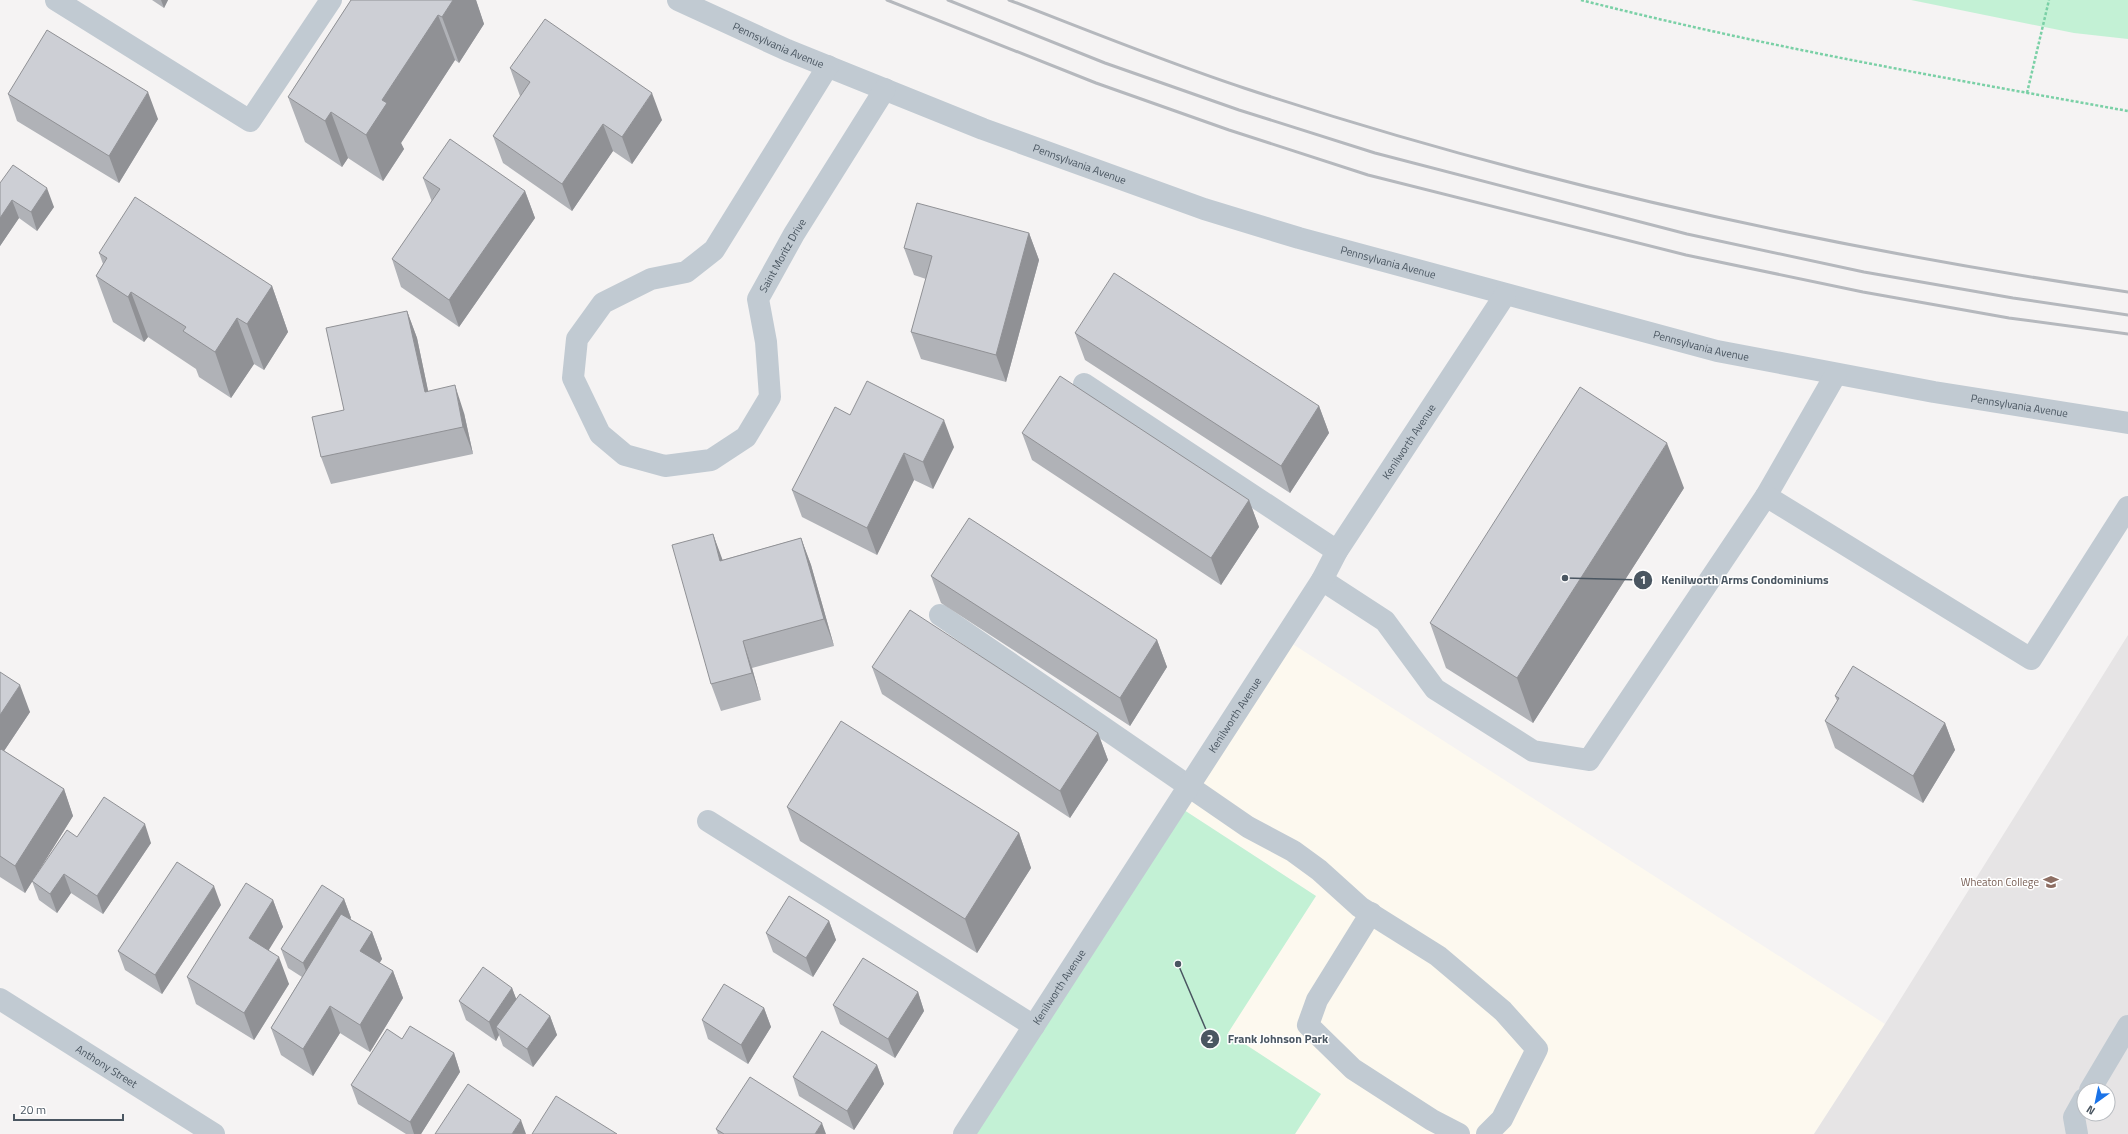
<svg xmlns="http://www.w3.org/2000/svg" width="2128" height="1134" viewBox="0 0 2128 1134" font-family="'Titillium Web',sans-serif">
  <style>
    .commercial { fill: #fdf9ef }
    .education { fill: #e6e4e5; fill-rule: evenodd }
    .green { fill: #c3f1d5 }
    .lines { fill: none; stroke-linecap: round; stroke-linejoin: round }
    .path { stroke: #7ad0a6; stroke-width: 2.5; stroke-dasharray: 3 2; stroke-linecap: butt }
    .minor { stroke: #c1cad2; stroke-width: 22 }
    .rail { stroke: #b5b8bd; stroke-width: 3 }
    .wall { fill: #b0b2b7 }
    .shaded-wall { fill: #909195 }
    .building { fill: #cdcfd5; stroke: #909195 }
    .labels { text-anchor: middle; stroke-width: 3; stroke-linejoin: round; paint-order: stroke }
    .street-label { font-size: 11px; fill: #4a5661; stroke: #fff }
    .education-label { font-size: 11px; fill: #785e54; stroke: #fff; text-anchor: end }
    .leader { fill: none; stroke: #4a5661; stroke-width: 1.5 }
    .callout-dot { fill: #4a5661; stroke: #fff; stroke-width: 1.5 }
    .mark-label { font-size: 12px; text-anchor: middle; font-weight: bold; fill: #fff }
    .callout-label { font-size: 12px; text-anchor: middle; font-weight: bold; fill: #4a5661; stroke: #fff; stroke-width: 3; stroke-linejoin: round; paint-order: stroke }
  </style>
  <rect width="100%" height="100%" fill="#f5f3f3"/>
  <path class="commercial" d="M 1291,643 L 1885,1024 L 1814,1134 L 1295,1134 L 1321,1094 L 1227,1033 L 1316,896 L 1184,810 Z"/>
  <path class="education" d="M 2128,635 L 2128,1134 L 1814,1134 L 1885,1024 ZM 2084,1090 L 2108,1090 L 2108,1114 L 2084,1114 Z"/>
  <path class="green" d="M 1911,0 L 2128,0 L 2128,39 L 2074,33 Z
    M 1184,810 L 1316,896 L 1228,1033 L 1321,1094 L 1295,1134 L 976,1134 Z"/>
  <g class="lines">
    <path class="path" d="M 1581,0 C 1761,46 1945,78 2128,111
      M 2027,93 L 2049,0"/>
    <g class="minor">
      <path d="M 56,0 L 250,121 L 331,0"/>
      <path id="s1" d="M 678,0 L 787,50 L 983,129 L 1204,209 L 1299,238 L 1717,351 L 1934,392 L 2128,423"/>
      <path id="s2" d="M 828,66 L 714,250 L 686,272 L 651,279 L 603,303 L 577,339 L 573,378 L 600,434 L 625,455 L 665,466 L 711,460 L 746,437 L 770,397 L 766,342 L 758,299 L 794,234 L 885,89"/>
      <path d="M 1084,384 L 1337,551"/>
      <path d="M 1766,496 L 1836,374"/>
      <path d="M 1322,580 L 1385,621 L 1435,689 L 1533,751 L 1589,760 L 1766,496 L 2031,659 L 2128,507"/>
      <path d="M 940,615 L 1248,827 L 1293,851 L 1319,870 L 1360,907 L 1438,956 L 1503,1011 L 1537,1049 L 1502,1119 L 1487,1134"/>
      <path d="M 708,821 L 1034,1026"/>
      <path d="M 1371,913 L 1317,1000 L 1308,1025 L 1353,1069 L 1432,1120 L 1459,1134"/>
      <path id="s3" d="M 0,999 L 214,1134"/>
      <path d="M 2090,1090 L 2128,1026"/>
      <path id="s4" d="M 964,1134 L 1322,580 L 1337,551 L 1505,295"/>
      <path d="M 2077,1134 L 2074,1117 L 2084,1099"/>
    </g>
    <path class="rail" d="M 887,0 L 1096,83 L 1229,130 L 1368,175 L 1686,255 L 1863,292 L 2009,318 L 2128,334
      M 948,0 L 1105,63 L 1239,110 L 1375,153 L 1687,234 L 1864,272 L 2013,298 L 2128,315
      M 1009,0 C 1087,30 1165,62 1244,88 C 1531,183 1829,248 2128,292"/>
  </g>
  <path class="wall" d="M 152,0 L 168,0 L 164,8 Z
    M 351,0 L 476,0 L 484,24 L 459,63 L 455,60 L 401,143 L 404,149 L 383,181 L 348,158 L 342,167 L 305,142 L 288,97 Z
    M 510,68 L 662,120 L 632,164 L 613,151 L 572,211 L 503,163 L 493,136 L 521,96 L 520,96 Z
    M 8,94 L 158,119 L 119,183 L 17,121 Z
    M 423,178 L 525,191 L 535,218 L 459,327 L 401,287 L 392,259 L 432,202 Z
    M 0,183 L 54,207 L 37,231 L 19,218 L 0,246 Z
    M 1029,233 L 1039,260 L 1006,382 L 921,359 L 911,332 L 926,279 L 914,275 L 904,248 Z
    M 99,253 L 272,286 L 288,332 L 264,370 L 254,364 L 231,398 L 199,377 L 196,369 L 148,337 L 144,342 L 113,322 L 96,276 L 103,264 Z
    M 407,311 L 417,338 L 428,391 L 464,413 L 473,454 L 331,484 L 321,457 L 344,410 Z
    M 1075,333 L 1319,406 L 1329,433 L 1290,493 L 1085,360 Z
    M 850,415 L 954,447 L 933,489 L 914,480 L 877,555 L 802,517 L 792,490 Z
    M 1022,433 L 1249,500 L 1259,527 L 1221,585 L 1032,460 Z
    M 1684,488 L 1533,723 L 1446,668 L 1430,623 Z
    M 713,534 L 722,560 L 801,538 L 811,565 L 834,646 L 752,668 L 761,700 L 721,711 L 711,684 Z
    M 931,576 L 1157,640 L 1167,667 L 1130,726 L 941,603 Z
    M 872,667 L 1098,733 L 1108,760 L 1070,818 L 882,694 Z
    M 0,672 L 30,712 L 4,751 L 64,789 L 73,816 L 25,893 L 0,877 Z
    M 1835,696 L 1945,723 L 1955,750 L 1923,803 L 1835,748 L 1825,721 L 1837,701 Z
    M 787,807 L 1019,833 L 1031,868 L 977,953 L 800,841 Z
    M 77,837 L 151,843 L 103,914 L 71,893 L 57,913 L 39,900 L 32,881 Z
    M 344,899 L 351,918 L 350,919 L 372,932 L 382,959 L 379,963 L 393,971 L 403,998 L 370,1052 L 340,1033 L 313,1076 L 281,1055 L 271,1028 L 302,977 L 288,968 L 281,949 Z
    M 273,900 L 283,927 L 268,950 L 289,984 L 254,1040 L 196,1004 L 187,977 Z
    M 221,905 L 162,994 L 125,970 L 118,951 Z
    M 829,921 L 836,940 L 813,977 L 773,952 L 766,933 Z
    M 512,988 L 516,999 L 550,1016 L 557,1035 L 533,1067 L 503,1046 L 499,1035 L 496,1041 L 466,1020 L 459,1001 Z
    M 918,992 L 924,1011 L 895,1058 L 840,1024 L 833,1005 Z
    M 764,1008 L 771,1027 L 748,1064 L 708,1039 L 702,1020 Z
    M 402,1039 L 454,1053 L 460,1072 L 421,1134 L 406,1134 L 358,1104 L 351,1085 Z
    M 877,1065 L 884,1084 L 854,1130 L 799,1096 L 793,1077 Z
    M 716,1129 L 826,1134 L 718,1134 Z"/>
  <path class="shaded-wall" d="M 161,0 L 168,0 L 164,8 Z
    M 453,0 L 476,0 L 484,24 L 459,63 L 442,17 Z
    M 438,15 L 455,60 L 401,143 L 404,149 L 383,181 L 366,135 L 382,100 Z
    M 148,92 L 158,119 L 119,183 L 109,156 Z
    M 652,93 L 662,120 L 632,164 L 622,137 Z
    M 331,112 L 348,158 L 342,167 L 325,121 Z
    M 603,124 L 613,151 L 572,211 L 562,184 Z
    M 47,188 L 54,207 L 37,231 L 31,212 Z
    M 525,191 L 535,218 L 459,327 L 449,300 Z
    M 12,200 L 19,218 L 0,246 L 0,218 Z
    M 1029,233 L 1039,260 L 1006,382 L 996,355 Z
    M 272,286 L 288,332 L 264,370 L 247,324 Z
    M 131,292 L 148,337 L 144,342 L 128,297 Z
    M 407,311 L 417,338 L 434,419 L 425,392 Z
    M 237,318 L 254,364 L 231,398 L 215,352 Z
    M 455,385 L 464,413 L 473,454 L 463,427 Z
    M 1319,406 L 1329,433 L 1290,493 L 1281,466 Z
    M 944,420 L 954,447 L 933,489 L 923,462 Z
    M 1667,443 L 1684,488 L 1533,723 L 1517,678 Z
    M 904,453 L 914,480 L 877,555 L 867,528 Z
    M 1249,500 L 1259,527 L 1221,585 L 1211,558 Z
    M 713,534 L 723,561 L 720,561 Z
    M 801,538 L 811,565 L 834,646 L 824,619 Z
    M 1157,640 L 1167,667 L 1130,726 L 1120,698 Z
    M 743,641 L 752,668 L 761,700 L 752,673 Z
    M 20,685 L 30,712 L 0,757 L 0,715 Z
    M 1945,723 L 1955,750 L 1923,803 L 1913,776 Z
    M 1098,733 L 1108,760 L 1070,818 L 1060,791 Z
    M 64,789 L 73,816 L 25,893 L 15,866 Z
    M 145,824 L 151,843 L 103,914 L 97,896 Z
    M 1019,833 L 1031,868 L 977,953 L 965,919 Z
    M 64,874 L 71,893 L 57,913 L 50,894 Z
    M 214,886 L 221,905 L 162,994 L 155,975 Z
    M 344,899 L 351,918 L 310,982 L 303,963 Z
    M 273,900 L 283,927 L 259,966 L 249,938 Z
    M 829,921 L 836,940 L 813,977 L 806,958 Z
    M 372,932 L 382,959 L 370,979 L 360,951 Z
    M 279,957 L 289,984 L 254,1040 L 244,1013 Z
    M 393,971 L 403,998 L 370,1052 L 360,1025 Z
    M 512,988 L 519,1006 L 496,1027 L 499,1035 L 496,1041 L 489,1022 Z
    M 918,992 L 924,1011 L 895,1058 L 888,1039 Z
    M 330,1006 L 340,1033 L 313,1076 L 303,1049 Z
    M 764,1008 L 771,1027 L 748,1064 L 741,1045 Z
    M 550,1016 L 557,1035 L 533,1067 L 527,1049 Z
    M 454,1053 L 460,1072 L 421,1134 L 414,1134 L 410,1122 Z
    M 877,1065 L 884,1084 L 854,1130 L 847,1111 Z
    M 521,1120 L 526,1134 L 512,1134 Z
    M 822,1123 L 826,1134 L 815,1134 Z"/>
  <path class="building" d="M 351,0 L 453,0 L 442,17 L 438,15 L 382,100 L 387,103 L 366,135 L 331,112 L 325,121 L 288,97 Z
    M 545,19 L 652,93 L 622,137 L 603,124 L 562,184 L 493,136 L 530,82 L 510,68 Z
    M 47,30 L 148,92 L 109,156 L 8,94 Z
    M 450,139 L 525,191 L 449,300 L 392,259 L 440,189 L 423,178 Z
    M 13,165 L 47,188 L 31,212 L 12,200 L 0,218 L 0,183 Z
    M 135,197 L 272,286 L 247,324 L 237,318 L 215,352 L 183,331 L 186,327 L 131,292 L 128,297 L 96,276 L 107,258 L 99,253 Z
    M 917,203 L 1029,233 L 996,355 L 911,332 L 932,256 L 904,248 Z
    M 1114,273 L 1319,406 L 1281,466 L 1075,333 Z
    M 407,311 L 425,392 L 455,385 L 463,427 L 321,457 L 312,417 L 344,410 L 326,328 Z
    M 1060,376 L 1249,500 L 1211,558 L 1022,433 Z
    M 867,381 L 944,420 L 923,462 L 904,453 L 867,528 L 792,490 L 835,407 L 850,415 Z
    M 1580,387 L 1667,443 L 1517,678 L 1430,623 Z
    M 969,518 L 1157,640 L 1120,698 L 931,576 Z
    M 713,534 L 720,561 L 801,538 L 824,619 L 743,641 L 752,673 L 711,684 L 672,545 Z
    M 910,610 L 1098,733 L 1060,791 L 872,667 Z
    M 1853,666 L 1945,723 L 1913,776 L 1825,721 L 1839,698 L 1835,696 Z
    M 0,672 L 20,685 L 0,715 Z
    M 841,721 L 1019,833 L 965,919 L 787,807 Z
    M 1,749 L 64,789 L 15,866 L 0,856 L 0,750 Z
    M 104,797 L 145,824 L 97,896 L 64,874 L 50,894 L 32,881 L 67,830 L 77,837 Z
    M 177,862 L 214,886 L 155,975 L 118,951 Z
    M 246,883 L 273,900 L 249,938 L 279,957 L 244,1013 L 187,977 Z
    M 322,885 L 344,899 L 303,963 L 281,949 Z
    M 789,896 L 829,921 L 806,958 L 766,933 Z
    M 341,914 L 372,932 L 360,951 L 393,971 L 360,1025 L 330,1006 L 303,1049 L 271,1028 Z
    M 863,958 L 918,992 L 888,1039 L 833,1005 Z
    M 483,967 L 512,988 L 489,1022 L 459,1001 Z
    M 724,984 L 764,1008 L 741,1045 L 702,1020 Z
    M 520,994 L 550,1016 L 527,1049 L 496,1027 Z
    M 410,1026 L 454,1053 L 410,1122 L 351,1085 L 387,1029 L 402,1039 Z
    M 822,1031 L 877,1065 L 847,1111 L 793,1077 Z
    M 750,1077 L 822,1123 L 815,1134 L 724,1134 L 716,1129 Z
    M 468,1084 L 521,1120 L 512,1134 L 435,1134 Z
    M 556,1096 L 617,1134 L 532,1134 Z"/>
  <defs>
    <g id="university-bare" transform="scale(1.2)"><path d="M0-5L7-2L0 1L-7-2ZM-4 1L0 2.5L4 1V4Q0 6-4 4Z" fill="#8d6e63" stroke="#fff" stroke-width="2.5" paint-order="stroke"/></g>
  </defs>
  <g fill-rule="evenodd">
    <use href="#university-bare" x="2051" y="882"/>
  </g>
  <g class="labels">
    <g class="street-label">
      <text dy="4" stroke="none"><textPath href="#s1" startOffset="110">Pennsylvania Avenue</textPath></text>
      <text dy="4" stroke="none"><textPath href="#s1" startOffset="434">Pennsylvania Avenue</textPath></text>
      <text dy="4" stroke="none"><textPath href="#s2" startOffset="845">Saint Moritz Drive</textPath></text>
      <text dy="4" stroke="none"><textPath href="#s1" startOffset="758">Pennsylvania Avenue</textPath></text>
      <text dy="4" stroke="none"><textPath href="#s1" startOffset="1082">Pennsylvania Avenue</textPath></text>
      <text dy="4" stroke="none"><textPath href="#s1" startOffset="1406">Pennsylvania Avenue</textPath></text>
      <text dy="4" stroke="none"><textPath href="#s4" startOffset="823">Kenilworth Avenue</textPath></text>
      <text dy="4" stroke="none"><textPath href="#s4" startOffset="499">Kenilworth Avenue</textPath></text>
      <text dy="4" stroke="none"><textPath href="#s4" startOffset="175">Kenilworth Avenue</textPath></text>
      <text dy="4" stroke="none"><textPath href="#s3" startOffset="126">Anthony Street</textPath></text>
    </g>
    <g class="education-label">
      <text x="2039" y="886">Wheaton College</text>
    </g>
  </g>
  <path class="leader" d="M1565 578L1643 580M1178 964L1210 1039"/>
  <g class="callout-dot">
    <circle cx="1565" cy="578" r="4"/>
    <circle cx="1178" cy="964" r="4"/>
    <circle cx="1643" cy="580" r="10"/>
    <circle cx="1210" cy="1039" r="10"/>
  </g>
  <g class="mark-label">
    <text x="1643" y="584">1</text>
    <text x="1210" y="1043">2</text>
  </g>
  <g class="callout-label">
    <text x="1745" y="584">Kenilworth Arms Condominiums</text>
    <text x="1278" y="1043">Frank Johnson Park</text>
  </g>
  <g transform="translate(2096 1102) rotate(213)"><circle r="19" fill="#ffffff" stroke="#b7bbc0"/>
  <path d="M0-3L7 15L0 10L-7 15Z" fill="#1a73e8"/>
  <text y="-6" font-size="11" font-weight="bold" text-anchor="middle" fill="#4a5661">N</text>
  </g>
  <path d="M14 1114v6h109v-6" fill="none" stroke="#4a5661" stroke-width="2"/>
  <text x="20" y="1114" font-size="12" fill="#4a5661" stroke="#ffffff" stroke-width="3" paint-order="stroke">20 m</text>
</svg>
